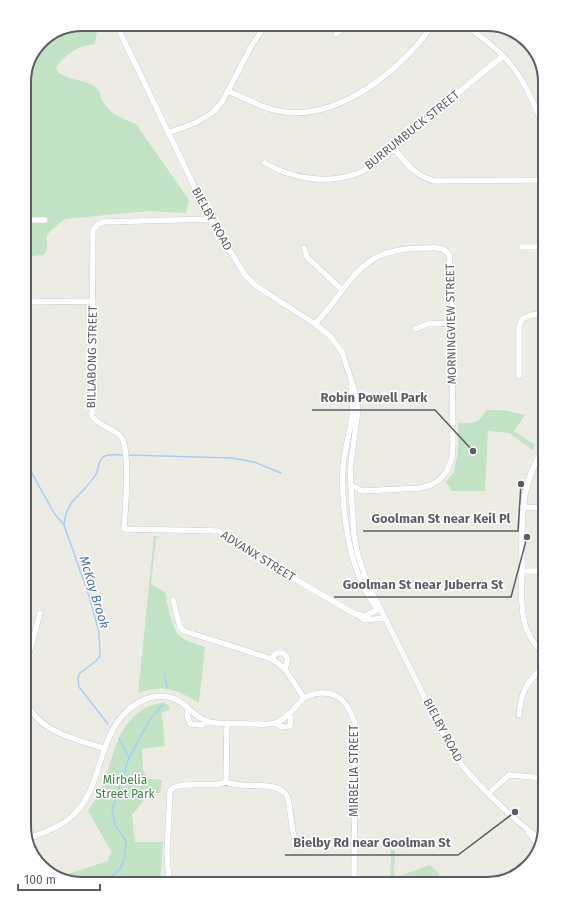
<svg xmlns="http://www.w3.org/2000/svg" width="569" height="908" viewBox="0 0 569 908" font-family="'Fira Sans',sans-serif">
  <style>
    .green { fill: #c2e3c5 }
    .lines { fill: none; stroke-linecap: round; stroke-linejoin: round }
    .stream { stroke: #a9cef8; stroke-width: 1.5 }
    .minor-casing { stroke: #b4b6ba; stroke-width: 6 }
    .minor { stroke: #fff; stroke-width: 5.5 }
    .labels { text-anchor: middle; stroke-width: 3; stroke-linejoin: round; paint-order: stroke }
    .street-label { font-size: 12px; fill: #5c5e63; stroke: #fff }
    .park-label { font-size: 12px; fill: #3c8246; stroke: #fff }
    .water-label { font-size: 13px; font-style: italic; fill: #4b73b1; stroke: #fff }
    .rim { fill: none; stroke: #5c5e63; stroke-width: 2 }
    .leader { fill: none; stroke: #5c5e63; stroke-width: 1.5 }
    .callout-dot { fill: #5c5e63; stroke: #fff; stroke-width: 1.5 }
    .callout-label { font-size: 13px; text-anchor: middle; font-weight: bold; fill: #5c5e63; stroke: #fff; stroke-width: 3; stroke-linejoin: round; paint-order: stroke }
  </style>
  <rect width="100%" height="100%" fill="#edece4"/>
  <path class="green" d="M 82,24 L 98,24 L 95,44 C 79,45 66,54 56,67 L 59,73 C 71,80 86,80 97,88 C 101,92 100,98 103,102 C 110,114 123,119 136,124 L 189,200 L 186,213 L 148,211 L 65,219 L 50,231 L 47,236 L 47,250 L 43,255 L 24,257 L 24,78 L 41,41 Z
    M 486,410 L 503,410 L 525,415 L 514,431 L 535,445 L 533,450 L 509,433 L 488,431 L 485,491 L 452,491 L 446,482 L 454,472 L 458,452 L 458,423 C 473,424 480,423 486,410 Z
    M 154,536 L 159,536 L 156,538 L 151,584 L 166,593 C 166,601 172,626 177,633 C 182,640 196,644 205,647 L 199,703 C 176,689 165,684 138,693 Z
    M 161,703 L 169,705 L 170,709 L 162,713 L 165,746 L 142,749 L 143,771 L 150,779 L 162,780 L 160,793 L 150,793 L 132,815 L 135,842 L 163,842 L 160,884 L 78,884 L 59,877 L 108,861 L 111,851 L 88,811 C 92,804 98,797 101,789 C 115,756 117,711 161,703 Z
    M 391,850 L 395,850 L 394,878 L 430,865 L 440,874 L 434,884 L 390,884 Z"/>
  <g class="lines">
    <path class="stream" d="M 127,455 L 232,458 L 254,462 L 281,473
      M 24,459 L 54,513 L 64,525 L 89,596 L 99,632 L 100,656 L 96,661 L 80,673 L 78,678 L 79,687 L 108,724
      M 64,525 C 66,498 84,495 96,474 C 99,468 98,459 105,456 C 111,454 118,455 124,455
      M 165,673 L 167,688
      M 119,738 L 129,758
      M 98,884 C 123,871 124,868 126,841 L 116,827 L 112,811 L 129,758 L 149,721 L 164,703"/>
    <g class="minor-casing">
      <path id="minor" d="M 116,24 L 210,219 L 245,275 L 255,285 L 315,324 L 330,336 L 342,352 L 356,395 L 358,411 L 350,470 L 354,536 L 358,555 L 367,582 L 452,752 C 472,781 513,819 541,840
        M 462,24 C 512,55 524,78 545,131
        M 172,29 L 175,24
        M 336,34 L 348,24
        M 228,91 C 247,99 265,110 285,112 C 341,119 404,68 433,24
        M 168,133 L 195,123 L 212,113 L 222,102 L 252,45 L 266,24
        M 394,148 C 405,163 416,176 434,181 L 538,180 L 545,179
        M 265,163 C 292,179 326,184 356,174 C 376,167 394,148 410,134 C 441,108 471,81 503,56
        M 210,219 L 103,222 L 97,225 L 93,230 L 92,416 C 100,428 114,427 121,437 C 131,452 125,510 124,529 L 219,531 L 269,564 L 355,614 L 365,616 L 379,609
        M 24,220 L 45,220
        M 522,247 L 545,247
        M 304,248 L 307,257 L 342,290
        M 24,302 L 93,301
        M 315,324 C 355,282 356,248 425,248 C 435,248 444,246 449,255 L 452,295 L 453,444 L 452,458 L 447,471 L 440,479 L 431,485 L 420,488 L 362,491 L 351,485
        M 415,329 L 428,324 L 452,323
        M 519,376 L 519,327 L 522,319 L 531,315 L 545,314
        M 351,386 C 352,396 353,406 352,416 C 350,433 344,450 343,467 C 341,510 349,575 378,609
        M 522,507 L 545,508
        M 522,571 L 545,571
        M 173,600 L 180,627 L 184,631 L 272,659 L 285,669 L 304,698
        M 358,615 L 364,620 L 385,618
        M 545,656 C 535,645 526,634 524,620 C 520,603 522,585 522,568 C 522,526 518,483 545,448
        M 271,659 L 276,653 L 284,653 L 288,659 L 285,669
        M 24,672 L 40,613
        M 24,696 C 35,731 73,739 104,748
        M 188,709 L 187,715 L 190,724 L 202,725 L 207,721
        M 519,715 C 521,689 527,683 545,665
        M 275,723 L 282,727 L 290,726 L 291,718 L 289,713
        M 226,782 L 227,723
        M 489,793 L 509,775 L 545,778
        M 528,832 L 539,846
        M 27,839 C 42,833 58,828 70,818 C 103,791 96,741 126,712 C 140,698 161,691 179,701 C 189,707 197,719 209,722 C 223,725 240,723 254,724 C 261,724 270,725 275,723 C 287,719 295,707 303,699 C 309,694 315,693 323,693 C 342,693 349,707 355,723 L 354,884
        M 354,842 L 406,842
        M 169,884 L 167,851 L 170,791 C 178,779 212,789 226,782 C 242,790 278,779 287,796 C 290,803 291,826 294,836"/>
    </g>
    <use href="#minor" class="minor"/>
  </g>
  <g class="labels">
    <g class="street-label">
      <text transform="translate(412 130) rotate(-39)" y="4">BURRUMBUCK STREET</text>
      <text transform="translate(212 219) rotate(61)" y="4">BIELBY ROAD</text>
      <text transform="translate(451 324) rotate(-91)" y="4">MORNINGVIEW STREET</text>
      <text transform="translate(92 357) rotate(-89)" y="4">BILLABONG STREET</text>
      <text transform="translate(258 556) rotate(32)" y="4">ADVANX STREET</text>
      <text transform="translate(443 730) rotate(62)" y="4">BIELBY ROAD</text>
      <text transform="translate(354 771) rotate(-90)" y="4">MIRBELIA STREET</text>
    </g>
    <g class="park-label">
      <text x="125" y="784">Mirbelia<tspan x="125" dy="14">Street Park</tspan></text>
    </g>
    <g class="water-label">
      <text transform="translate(95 592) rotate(73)" y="5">McKay Brook</text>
    </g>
  </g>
  <path d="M0 0H569V908H0ZM82 31H487A51 51 0 0 1 538 82V826A51 51 0 0 1 487 877H82A51 51 0 0 1 31 826V82A51 51 0 0 1 82 31Z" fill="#fff" fill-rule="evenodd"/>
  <path class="rim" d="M82 31H487A51 51 0 0 1 538 82V826A51 51 0 0 1 487 877H82A51 51 0 0 1 31 826V82A51 51 0 0 1 82 31Z"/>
  <path class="leader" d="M473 451L435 410H312M521 484L518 531H363M527 537L511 597H334M515 812L458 855H285"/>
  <g class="callout-dot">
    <circle cx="473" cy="451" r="4"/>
    <circle cx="521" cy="484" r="4"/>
    <circle cx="527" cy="537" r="4"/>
    <circle cx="515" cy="812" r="4"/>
  </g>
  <g class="callout-label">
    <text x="374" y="402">Robin Powell Park</text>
    <text x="441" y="523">Goolman St near Keil Pl</text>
    <text x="423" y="589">Goolman St near Juberra St</text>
    <text x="372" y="847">Bielby Rd near Goolman St</text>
  </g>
  <path d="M18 884v6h82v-6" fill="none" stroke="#5c5e63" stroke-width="2"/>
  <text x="24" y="884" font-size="12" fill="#5c5e63" stroke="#ffffff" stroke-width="3" paint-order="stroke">100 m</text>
</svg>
